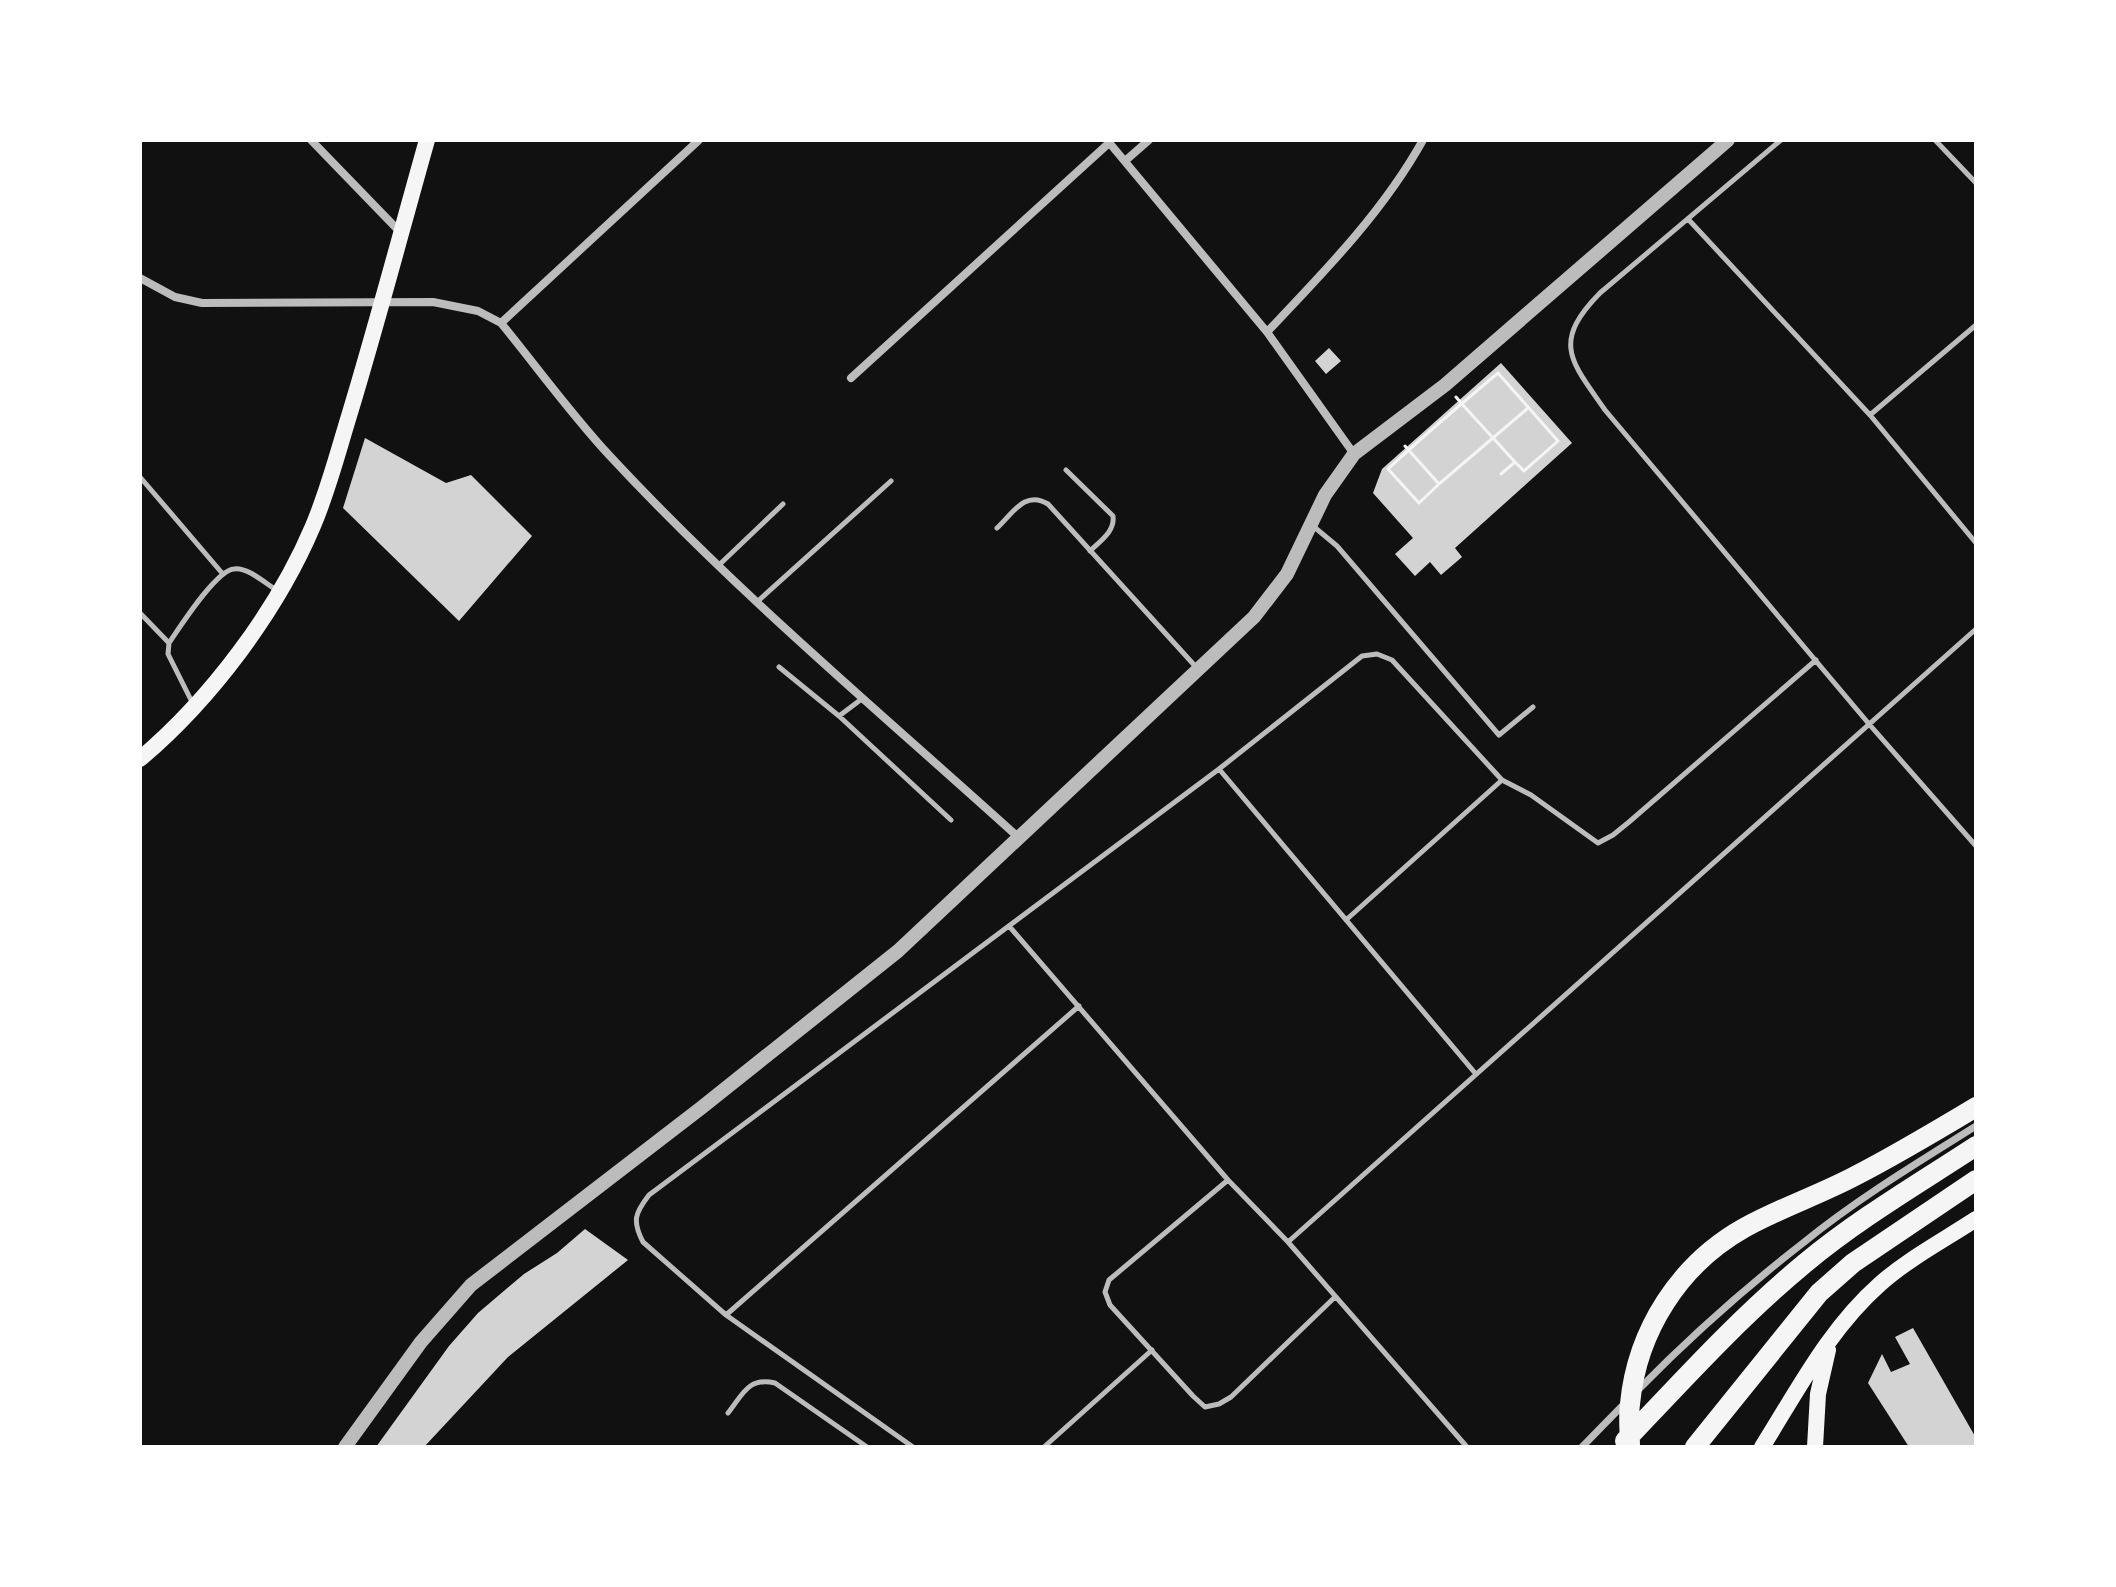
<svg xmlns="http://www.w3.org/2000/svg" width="2116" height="1587" viewBox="0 0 2116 1587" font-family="Jost,sans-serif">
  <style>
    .building { fill: #d3d3d3 }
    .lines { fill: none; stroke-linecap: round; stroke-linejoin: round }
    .path { stroke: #f5f5f5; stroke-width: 3 }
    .service { stroke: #bcbcbc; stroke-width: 5 }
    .pedestrian { stroke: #bcbcbc; stroke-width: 7 }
    .minor { stroke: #bcbcbc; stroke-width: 8 }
    .tertiary { stroke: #bcbcbc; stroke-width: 14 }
    .secondary { stroke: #f5f5f5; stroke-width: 16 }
    .motorway { stroke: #f5f5f5; stroke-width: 20 }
  </style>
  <rect width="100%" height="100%" fill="#111"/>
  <path class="building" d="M 1329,348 L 1341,361 L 1326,374 L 1315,361 Z
    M 1501,363 L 1572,443 L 1455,548 L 1462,557 L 1441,575 L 1430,562 L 1415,576 L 1395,554 L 1413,538 L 1373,493 L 1382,469 Z
    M 365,438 L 446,483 L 471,475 L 532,536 L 459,621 L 343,508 Z
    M 585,1229 L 628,1260 L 508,1357 L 424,1447 L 376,1447 L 449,1346 L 478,1313 L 524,1274 L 557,1253 Z
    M 1913,1328 L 1976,1438 L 1976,1447 L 1909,1447 L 1868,1383 L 1882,1354 L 1891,1372 L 1910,1364 L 1895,1337 Z"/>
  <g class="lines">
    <path class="path" d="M 1405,446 L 1439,484 L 1528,408
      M 1501,474 L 1515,462
      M 1439,484 L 1419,503 L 1388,469 C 1423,436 1461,404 1498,373 L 1558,441 L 1524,471 L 1515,462 L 1462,404 L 1456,397"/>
    <path class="service" d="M 1781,140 L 1600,293 C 1551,343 1571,361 1605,410 L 1869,724 L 1976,846
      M 1935,140 L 1976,183
      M 1688,219 L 1870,415 L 1976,543
      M 1870,415 L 1976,325
      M 1066,470 L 1113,516 C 1115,532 1100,541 1090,551
      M 140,477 L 222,573
      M 1313,526 L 1337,546 L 1499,735 L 1533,707
      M 997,528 C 1013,513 1025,490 1048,504 L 1196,667
      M 719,565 L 783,504
      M 757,602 L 891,481
      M 140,613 L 169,643
      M 779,667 L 839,716 L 863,698
      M 193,704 L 168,654 L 169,643 C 180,627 216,570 234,569 C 248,567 266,584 278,591
      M 839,716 L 951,820
      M 1219,769 L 1475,1073
      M 1346,920 L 1502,780
      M 1009,926 L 1228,1180 L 1288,1242 L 1467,1447
      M 1228,1180 L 1109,1280 L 1105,1292 L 1110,1305 L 1193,1396 L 1205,1407 L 1219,1404 L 1231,1397 L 1335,1297
      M 1288,1242 L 1976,629
      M 726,1315 L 1079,1006
      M 728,1413 C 743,1394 748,1377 775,1383 L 867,1447
      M 913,1447 L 726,1315 L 643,1242 C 632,1221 635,1213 649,1195 L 1219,769 L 1362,656 L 1377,654 L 1392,660 L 1502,780 L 1531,795 L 1598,843 L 1613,835 L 1629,822 L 1816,660
      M 1044,1447 L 1152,1350"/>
    <path class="pedestrian" d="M 1638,1390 C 1690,1337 1745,1288 1803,1243 C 1857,1199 1917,1163 1976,1126
      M 1582,1447 L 1624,1404"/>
    <path class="minor" d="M 311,140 L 401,233
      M 1107,140 L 1267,332 L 1354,454
      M 1125,161 L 1149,140
      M 140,278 L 175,297 L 202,303 L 433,302 L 478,311 L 501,323 C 537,367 571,414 609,455 C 736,592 880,712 1018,837
      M 501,323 L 699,140
      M 1267,332 C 1324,272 1383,212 1423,140
      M 851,378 L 1109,143"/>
    <path class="tertiary" d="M 345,1447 L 421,1342 L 471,1285 L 701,1108 L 898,951 L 1254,617 L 1287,574 L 1325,495 L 1354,454 L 1445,385 L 1728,140"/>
    <path class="secondary" d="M 140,759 C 211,699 277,611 313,526 C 328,491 338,452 349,416 C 377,324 401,232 427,140
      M 1762,1447 C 1798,1390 1829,1329 1880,1284 C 1908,1259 1944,1240 1976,1219
      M 1815,1447 L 1818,1394 L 1828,1350"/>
    <path class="motorway" d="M 1625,1441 C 1682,1381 1740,1317 1804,1264 C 1858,1219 1918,1184 1976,1146
      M 1630,1447 C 1630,1433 1628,1418 1630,1404 C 1637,1330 1680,1264 1744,1228 C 1780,1208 1819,1195 1855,1176 C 1896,1155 1936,1131 1976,1107
      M 1695,1447 L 1819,1293 L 1853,1263 L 1976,1180"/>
  </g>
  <rect width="2116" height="1587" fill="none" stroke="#ffffff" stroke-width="284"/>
</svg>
